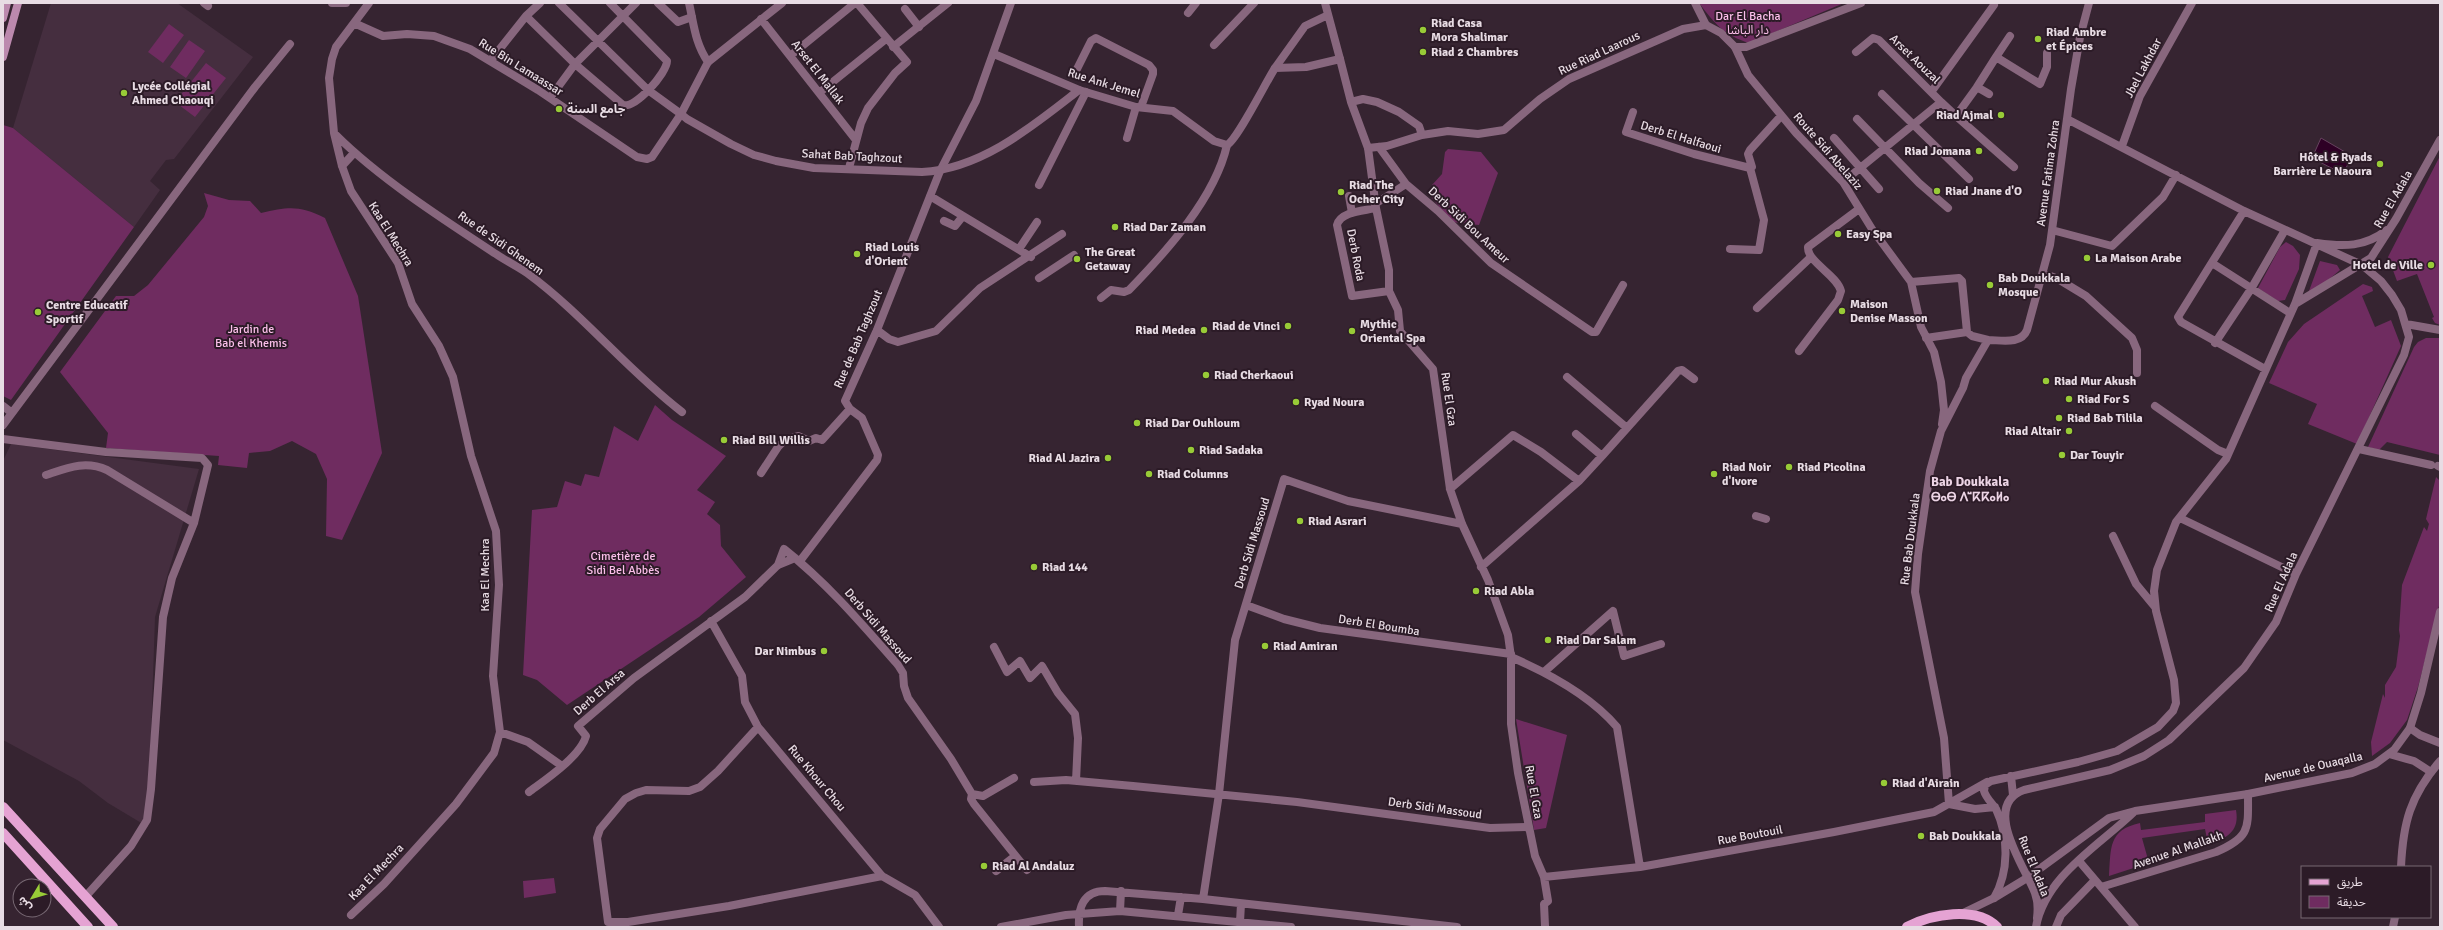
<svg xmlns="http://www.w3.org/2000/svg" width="2443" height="930" viewBox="0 0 2443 930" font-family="Signika,'Noto Sans Arabic','Noto Sans Tifinagh',sans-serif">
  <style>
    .built { fill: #452e3f }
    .green { fill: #6f2c60 }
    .water { fill: #2e0025; stroke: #66425e }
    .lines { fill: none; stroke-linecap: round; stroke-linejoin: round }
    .minor { stroke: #88677e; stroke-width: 8 }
    .tertiary { stroke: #88677e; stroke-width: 8 }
    .secondary { stroke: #bc89ae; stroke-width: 8 }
    .primary { stroke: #e5a3d3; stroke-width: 10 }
    .poi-dot { fill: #98cb37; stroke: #2c1b27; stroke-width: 1.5 }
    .labels { text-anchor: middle; stroke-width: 4; stroke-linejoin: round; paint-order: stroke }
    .park-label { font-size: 12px; fill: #fbbfea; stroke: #2c1b27 }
    .poi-label { font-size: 12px; font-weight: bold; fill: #e8dce4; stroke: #2c1b27; text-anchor: start }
    .street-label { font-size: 12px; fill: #e8dce4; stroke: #2c1b27 }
    .neighbourhood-label { font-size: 13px; font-weight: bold; fill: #ecd4e5; stroke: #2c1b27 }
  </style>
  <rect width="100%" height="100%" fill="#362431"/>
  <path class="built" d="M 51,3 L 177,3 L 253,57 L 174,159 L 166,160 L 150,181 L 160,190 L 134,227 L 13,128 Z
    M 11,444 L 199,469 L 155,617 L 148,827 L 108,803 L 79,781 L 3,740 L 3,461 Z"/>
  <path class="green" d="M 1699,3 L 1844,3 L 1749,43 C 1724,35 1715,24 1699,3 Z
    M 169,24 L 184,35 L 163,63 L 148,52 Z
    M 189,40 L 205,51 L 186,78 L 170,67 Z
    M 206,63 L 226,78 L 195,117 L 175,102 Z
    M 3,125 L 13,128 L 134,227 L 11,400 L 3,396 Z
    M 1448,149 L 1481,152 L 1498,173 L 1479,225 L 1452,222 L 1432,198 L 1438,191 L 1432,185 L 1442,174 L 1445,152 Z
    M 2440,156 L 2440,325 L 2435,323 L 2432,318 L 2434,317 L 2417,274 L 2397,281 L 2388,257 Z
    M 204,193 L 229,200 L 250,201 L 261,213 C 288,207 299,205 325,218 L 358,296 L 382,453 L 342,540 L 326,536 L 327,479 L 316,454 L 292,441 L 270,451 L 249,453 L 247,468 L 218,465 L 219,456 L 106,448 L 108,433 L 60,372 L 116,296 L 134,296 L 148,285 L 204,217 L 208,206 Z
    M 2286,242 L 2293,246 L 2300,255 L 2299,269 L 2285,300 L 2278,301 L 2258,288 L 2280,247 Z
    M 2320,261 L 2337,265 L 2340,270 L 2314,292 L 2309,291 Z
    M 2363,284 L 2372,287 L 2373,291 L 2362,296 L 2375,327 L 2391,320 L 2401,346 L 2357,444 L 2308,424 L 2317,404 L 2269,383 L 2288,342 L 2304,324 Z
    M 2426,338 L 2440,338 L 2440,455 L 2387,442 L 2379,450 L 2368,447 L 2414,347 L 2418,342 Z
    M 655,405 L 672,420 L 726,456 L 697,490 L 715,502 L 707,514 L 720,525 L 721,546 L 746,577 L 699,617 L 567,705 L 537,680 L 523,675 L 532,510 L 557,507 L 565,481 L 581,486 L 585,474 L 599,477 L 614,426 L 638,441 Z
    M 2436,477 L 2440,481 L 2440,602 L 2418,687 L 2407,720 L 2390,743 L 2372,756 L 2371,742 L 2383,694 L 2385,698 L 2385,685 L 2396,667 L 2400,636 L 2399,630 L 2402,585 L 2424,527 L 2427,531 L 2429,524 L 2426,519 Z
    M 1516,719 L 1567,735 L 1546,828 L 1534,830 Z
    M 2236,810 C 2240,832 2226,839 2208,844 L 2205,829 L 2142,838 L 2149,863 L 2109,876 C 2111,848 2108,830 2140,823 L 2141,830 L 2205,822 L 2205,814 Z
    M 554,878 L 556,893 L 524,898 L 523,881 Z"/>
  <path class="water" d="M 2321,138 L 2352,156 L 2343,174 L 2312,158 Z"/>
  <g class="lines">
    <path class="minor" d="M 204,3 L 208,6
      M 332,3 L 346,3
      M 658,3 L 678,22 L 692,17
      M 1325,3 L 1340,59
      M 1695,3 L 1706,25
      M 905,9 L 919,27
      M 1188,13 L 1196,3
      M 526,16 L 575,64 L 623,105 C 635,109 667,73 667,61 L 610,3
      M 761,19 L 856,140
      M 354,23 L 383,36 L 407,34 L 434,36 L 470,49 L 538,90 L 637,157 L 647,159 L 652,157 L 681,114 L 648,90 L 559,3
      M 1214,45 L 1254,3
      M 893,47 L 948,3
      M 1735,47 L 1748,75 L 1796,133 L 1843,182 L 1872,229 L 1911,282 L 1921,327 L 1934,352 L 1941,382 L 1944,410 L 1942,424
      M 1856,52 L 1873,38 L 1879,40 L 1941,102
      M 994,54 L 1079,90
      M 790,56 L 855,3
      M 1996,57 L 2010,36
      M 491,60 L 526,16 L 540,3
      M 708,62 L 782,3
      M 1275,68 L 1305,26 L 1328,15
      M 1077,69 L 1091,41 L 1096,38 L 1149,65 L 1153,70 L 1153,74 L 1141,107
      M 1977,87 L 1996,57 L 2040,84 L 2047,67 L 2047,53
      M 1932,91 L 1994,5
      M 819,93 L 886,39
      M 1882,94 L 1969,179
      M 550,98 L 575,64 L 636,3
      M 1633,112 L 1626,132 L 1694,154 L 1750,168 L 1752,167 L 1748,154 L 1750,150 L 1781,116
      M 1956,116 L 2014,167
      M 1857,119 L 1919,183 L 1948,208
      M 336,135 C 379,178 444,220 496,254 C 506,261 517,266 527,273 C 583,314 627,370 682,412
      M 1127,138 L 1136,107
      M 1834,138 L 1879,189
      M 2122,146 L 2140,96 L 2192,3
      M 1379,147 L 1406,184 L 1438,211 L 1491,263 L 1592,332 L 1596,332 L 1623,285
      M 1368,148 L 1376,208 L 1389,270 L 1389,291 L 1398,310 L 1400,331 L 1433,369 L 1450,489 L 1462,524 L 1488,580 L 1508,635 L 1511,657 L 1511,724 L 1518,773 L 1535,856 L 1544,877 L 1548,901 L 1544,904 L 1545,926
      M 342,166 L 354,153
      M 849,168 L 861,123 L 868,108 L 895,73 L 907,62 L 857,3
      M 1843,182 L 1941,102 L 1956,116 L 1977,87 L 1989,94
      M 1039,185 L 1086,92
      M 930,196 L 1031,257
      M 1349,196 L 1352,213
      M 1375,204 L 1406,184
      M 1376,208 C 1365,211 1341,211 1337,225 L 1352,296 L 1389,291
      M 2244,211 L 2178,317 L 2181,322 L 2265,369
      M 944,221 L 955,226 L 963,216
      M 2052,230 L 2112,246 L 2163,197 L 2176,175
      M 1019,249 L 1037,222
      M 1730,249 L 1759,250 L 1764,220 L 1750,168
      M 2212,263 L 2290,313
      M 2043,273 L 2058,279 L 2086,296 L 2132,338 L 2137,350 L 2137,373
      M 1039,278 L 1074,255
      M 1911,282 L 1959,278 L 1962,281 L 1967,332 L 1972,336 L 1988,340
      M 1101,298 L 1111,290 L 1124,292 L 1129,290 C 1166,252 1215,198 1227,145
      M 2295,304 L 2317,243 C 2344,247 2365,247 2387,230
      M 1757,308 L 1811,257
      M 2406,324 L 2440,330
      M 877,330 L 889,339 L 898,342 L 936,331 L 980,288 L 1062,234
      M 1926,338 L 1967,332
      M 2215,343 L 2251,289 L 2285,230
      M 1799,351 L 1838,300 L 1841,291 C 1837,275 1807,262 1808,247 L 1859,209
      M 1567,377 L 1627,428
      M 3,406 L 12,413
      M 2155,406 L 2218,450 L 2228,454
      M 3,425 L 255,87 L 290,44
      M 3,439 L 106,452 L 202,458 L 208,465 L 194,523 L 172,578 L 163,617 L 151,789 L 147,820 L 131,846 L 86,896
      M 2359,449 L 2431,465
      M 1602,456 L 1678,371 L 1682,370 L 1694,379
      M 2438,466 L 2440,467
      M 761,473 L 778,447 L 785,440 L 798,436 L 809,441 L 816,438 L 822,440 L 850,409
      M 46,475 C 67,468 85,460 107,470 L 194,523
      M 1450,489 L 1513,435 L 1541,452 L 1579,481
      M 1756,516 L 1766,519
      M 2180,518 L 2296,574
      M 2113,536 L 2136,584 L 2155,607
      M 800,561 L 877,460 L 878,455 L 862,418 L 850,409 L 845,401 L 877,330 L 940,171 L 976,101 L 1011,3
      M 778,565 L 784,549 C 827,583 862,624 898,665 L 903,673 L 904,686 L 908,698 L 951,759 L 972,794 L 983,796 L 1014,778
      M 1481,567 L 1579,481 L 1602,456 L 1576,434
      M 1246,605 L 1284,619 L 1320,628 L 1511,654
      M 711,621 L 742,676 L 745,702 L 758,727 L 882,876 L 915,895 L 939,927
      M 994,647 L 1007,672 L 1020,661 L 1030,678 L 1042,666 L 1058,693 L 1075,714 L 1078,738 L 1076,781
      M 1511,657 C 1548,673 1590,695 1617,727 L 1640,867
      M 1544,672 L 1613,611 L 1624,656 L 1661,644
      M 758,727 L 718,771 L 700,787 L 689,791 L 646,790 L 636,793 L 625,799 L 600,829 L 597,838 L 608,922 L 628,922 L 729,906 L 882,876
      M 2410,728 L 2420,735 L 2440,743
      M 500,732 L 528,742 L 562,766
      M 2011,776 L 2013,795
      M 1034,782 L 1066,780 L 1133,786 L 1297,802 L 1490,828 L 1529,827
      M 529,792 C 545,780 581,756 586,736 L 578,726 L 634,678 L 745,597 L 778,565 L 795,558
      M 972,794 L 971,799 L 974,804 L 1027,870
      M 1995,807 L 1975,809 L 1949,804 L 1944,738 L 1915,592 L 1918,554 L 1930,471 L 1941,431 L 1963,388 L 1966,378 L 1988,340 C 2001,340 2021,345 2027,330 L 2050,245 L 2071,89 L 2080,37 L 2089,3
      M 2079,861 L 2135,927
      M 2401,867 C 2403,823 2410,796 2440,761
      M 996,871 L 1014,857
      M 1544,877 L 1640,867 L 1834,832 L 1934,812 L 1987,782
      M 2101,887 L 2216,852 C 2251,837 2248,828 2248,794
      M 1994,898 C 2009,872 2009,837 1996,809 C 1992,803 1986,798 1984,791 L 1985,785 L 1991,781 L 2078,762 L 2117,751 L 2158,727 L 2173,711 L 2176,703 L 2174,680 L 2156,611 L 2154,591 L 2157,570 L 2176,522 L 2226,459 L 2295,304 L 2371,258 L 2396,219 L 2440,140
      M 1203,899 L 1219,794 L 1235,640 L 1284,479 L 1348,501 L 1462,524
      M 1120,911 L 1121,891
      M 351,915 L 384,884 L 456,804 L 494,753 L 500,732 L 493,676 L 499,585 L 496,531 L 471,456 L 453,377 L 439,346 L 412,304 L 398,263 L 351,191 L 342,166 L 334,133 L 329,78 L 332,59 L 336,47 L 369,3
      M 1178,915 L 1181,897
      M 2037,918 C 2038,910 2038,901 2035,893 C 2026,869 1980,805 2024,790 L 2110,770 L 2144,756 L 2169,740 L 2244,668 L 2276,622 L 2296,574 L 2404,355 L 2409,337 L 2401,310 L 2392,295 L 2381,281 L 2362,265 L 2244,211 L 2067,119
      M 1240,922 L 1241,904
      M 1001,927 L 1066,915 L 1120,911 L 1291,927
      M 1079,927 C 1078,908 1083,891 1105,891 L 1203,899 L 1457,927
      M 2056,927 L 2061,915 L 2095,880
      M 2393,927 L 2395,917"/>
    <path class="tertiary" d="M 689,3 C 694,25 695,43 708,62 L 681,114 L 687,119 L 731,144 L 754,155 L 776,161 L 814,168 L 922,172 C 982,169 1034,125 1079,90 L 1136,107 L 1173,111 L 1214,141 L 1227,145 C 1237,140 1266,82 1275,68 L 1306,67 L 1340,59 L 1351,102 L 1368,148 L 1387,146 L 1422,135 L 1448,131 L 1478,134 L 1504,130 L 1540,99 L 1569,79 L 1683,29 L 1706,25 L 1721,33 L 1735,47 L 1746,47 L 1861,3
      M 1351,102 L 1363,99 L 1377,102 L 1399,112 L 1419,126 L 1422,135
      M 2389,754 L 2414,761 L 2431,772
      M 1963,913 L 1994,898 L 2027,878 L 2109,818 L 2135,811 L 2248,794 L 2352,773 L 2375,764 L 2394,750 L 2410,728 L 2421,693 L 2440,612
      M 2036,927 C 2045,876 2100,845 2134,812"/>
    <path class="secondary" d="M 3,18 L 7,3
      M 3,57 L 18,3"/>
    <path class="primary" d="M 3,807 L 113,927
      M 3,833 L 88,927
      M 1907,927 C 1931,914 1976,906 1997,927"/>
  </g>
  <g class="poi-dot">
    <circle cx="1423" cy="30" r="4"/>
    <circle cx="2038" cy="39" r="4"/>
    <circle cx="1423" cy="52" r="4"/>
    <circle cx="124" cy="93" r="4"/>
    <circle cx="559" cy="109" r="4"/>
    <circle cx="2001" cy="115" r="4"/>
    <circle cx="1979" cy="151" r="4"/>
    <circle cx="2380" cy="164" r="4"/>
    <circle cx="1937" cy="191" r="4"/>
    <circle cx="1341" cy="192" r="4"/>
    <circle cx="1115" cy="227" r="4"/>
    <circle cx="1838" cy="234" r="4"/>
    <circle cx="857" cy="254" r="4"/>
    <circle cx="2087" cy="258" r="4"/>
    <circle cx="1077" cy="259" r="4"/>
    <circle cx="2431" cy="265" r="4"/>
    <circle cx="1990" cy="285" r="4"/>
    <circle cx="1842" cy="311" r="4"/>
    <circle cx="38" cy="312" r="4"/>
    <circle cx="1288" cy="326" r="4"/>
    <circle cx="1204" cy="330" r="4"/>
    <circle cx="1352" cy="331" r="4"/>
    <circle cx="1206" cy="375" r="4"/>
    <circle cx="2046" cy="381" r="4"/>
    <circle cx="2069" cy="399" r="4"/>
    <circle cx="1296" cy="402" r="4"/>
    <circle cx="2059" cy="418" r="4"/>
    <circle cx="1137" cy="423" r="4"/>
    <circle cx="2069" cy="431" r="4"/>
    <circle cx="724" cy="440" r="4"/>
    <circle cx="1191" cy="450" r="4"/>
    <circle cx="2062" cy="455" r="4"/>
    <circle cx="1108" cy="458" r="4"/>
    <circle cx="1789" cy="467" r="4"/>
    <circle cx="1149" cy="474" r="4"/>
    <circle cx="1714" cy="474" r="4"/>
    <circle cx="1300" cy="521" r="4"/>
    <circle cx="1034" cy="567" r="4"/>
    <circle cx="1476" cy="591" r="4"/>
    <circle cx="1548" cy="640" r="4"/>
    <circle cx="1265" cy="646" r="4"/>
    <circle cx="824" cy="651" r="4"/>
    <circle cx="1884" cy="783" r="4"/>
    <circle cx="1921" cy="836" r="4"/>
    <circle cx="984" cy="866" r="4"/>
  </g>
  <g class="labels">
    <g class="park-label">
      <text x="1748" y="20">Dar El Bacha<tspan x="1748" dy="14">دار الباشا</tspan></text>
      <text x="251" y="333">Jardin de<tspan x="251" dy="14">Bab el Khemis</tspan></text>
      <text x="623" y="560">Cimetière de<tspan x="623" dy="14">Sidi Bel Abbès</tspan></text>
    </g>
    <g class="poi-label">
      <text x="1431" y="27">Riad Casa<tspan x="1431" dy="14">Mora Shalimar</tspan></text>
      <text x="2046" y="36">Riad Ambre<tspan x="2046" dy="14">et Épices</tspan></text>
      <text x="1431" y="56">Riad 2 Chambres</text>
      <text x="132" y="90">Lycée Collégial<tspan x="132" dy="14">Ahmed Chaouqi</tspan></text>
      <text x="567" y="113">جامع السنة</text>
      <text x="1993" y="119" text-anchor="end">Riad Ajmal</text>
      <text x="1971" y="155" text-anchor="end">Riad Jomana</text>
      <text x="2372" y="161" text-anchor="end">Hôtel &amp; Ryads<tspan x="2372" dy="14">Barrière Le Naoura</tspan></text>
      <text x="1349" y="189">Riad The<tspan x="1349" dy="14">Ocher City</tspan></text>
      <text x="1945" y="195">Riad Jnane d'O</text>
      <text x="1123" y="231">Riad Dar Zaman</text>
      <text x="1846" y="238">Easy Spa</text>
      <text x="865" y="251">Riad Louis<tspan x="865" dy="14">d'Orient</tspan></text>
      <text x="1085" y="256">The Great<tspan x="1085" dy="14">Getaway</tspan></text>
      <text x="2095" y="262">La Maison Arabe</text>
      <text x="2423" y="269" text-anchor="end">Hotel de Ville</text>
      <text x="1998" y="282">Bab Doukkala<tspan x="1998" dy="14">Mosque</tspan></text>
      <text x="1850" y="308">Maison<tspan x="1850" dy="14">Denise Masson</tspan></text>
      <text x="46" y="309">Centre Educatif<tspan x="46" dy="14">Sportif</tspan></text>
      <text x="1360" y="328">Mythic<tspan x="1360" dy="14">Oriental Spa</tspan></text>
      <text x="1280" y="330" text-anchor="end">Riad de Vinci</text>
      <text x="1196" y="334" text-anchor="end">Riad Medea</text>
      <text x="1214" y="379">Riad Cherkaoui</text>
      <text x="2054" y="385">Riad Mur Akush</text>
      <text x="2077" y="403">Riad For S</text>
      <text x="1304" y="406">Ryad Noura</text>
      <text x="2067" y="422">Riad Bab Tilila</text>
      <text x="1145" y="427">Riad Dar Ouhloum</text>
      <text x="2061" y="435" text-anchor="end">Riad Altair</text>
      <text x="732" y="444">Riad Bill Willis</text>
      <text x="1199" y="454">Riad Sadaka</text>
      <text x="2070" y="459">Dar Touyir</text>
      <text x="1100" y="462" text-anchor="end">Riad Al Jazira</text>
      <text x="1722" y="471">Riad Noir<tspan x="1722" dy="14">d'Ivore</tspan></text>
      <text x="1797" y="471">Riad Picolina</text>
      <text x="1157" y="478">Riad Columns</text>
      <text x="1308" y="525">Riad Asrari</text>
      <text x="1042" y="571">Riad 144</text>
      <text x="1484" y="595">Riad Abla</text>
      <text x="1556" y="644">Riad Dar Salam</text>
      <text x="1273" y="650">Riad Amiran</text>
      <text x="816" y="655" text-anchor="end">Dar Nimbus</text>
      <text x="1892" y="787">Riad d'Airain</text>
      <text x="1929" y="840">Bab Doukkala</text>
      <text x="992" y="870">Riad Al Andaluz</text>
    </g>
    <g class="street-label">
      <text transform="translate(1599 53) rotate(-25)" y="4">Rue Riad Laarous</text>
      <text transform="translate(1915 59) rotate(44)" y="4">Arset Aouzal</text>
      <text transform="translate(521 67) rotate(32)" y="4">Rue Bin Lamaassar</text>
      <text transform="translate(2143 68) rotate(-62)" y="4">Jbel Lakhdar</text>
      <text transform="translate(818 72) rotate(52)" y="4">Arset El Mallak</text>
      <text transform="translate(1104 83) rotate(17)" y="4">Rue Ank Jemel</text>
      <text transform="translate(1681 137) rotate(17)" y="4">Derb El Halfaoui</text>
      <text transform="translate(1828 151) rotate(49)" y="4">Route Sidi Abelaziz</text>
      <text transform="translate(852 156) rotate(3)" y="4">Sahat Bab Taghzout</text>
      <text transform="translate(2048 173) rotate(-82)" y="4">Avenue Fatima Zohra</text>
      <text transform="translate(2393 199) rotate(-60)" y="4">Rue El Adala</text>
      <text transform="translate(1469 225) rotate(43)" y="4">Derb Sidi Bou Ameur</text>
      <text transform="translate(391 234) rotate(58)" y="4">Kaa El Mechra</text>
      <text transform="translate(501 243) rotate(35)" y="4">Rue de Sidi Ghenem</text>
      <text transform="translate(1356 255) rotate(79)" y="4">Derb Roda</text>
      <text transform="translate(858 339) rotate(-67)" y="4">Rue de Bab Taghzout</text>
      <text transform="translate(1449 399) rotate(82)" y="4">Rue El Gza</text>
      <text transform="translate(1910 539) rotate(-83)" y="4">Rue Bab Doukkala</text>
      <text transform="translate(1252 543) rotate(-73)" y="4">Derb Sidi Massoud</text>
      <text transform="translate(485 575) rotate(-90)" y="4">Kaa El Mechra</text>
      <text transform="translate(2281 582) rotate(-66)" y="4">Rue El Adala</text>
      <text transform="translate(1379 625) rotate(9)" y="4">Derb El Boumba</text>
      <text transform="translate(878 626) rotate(49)" y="4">Derb Sidi Massoud</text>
      <text transform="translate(599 692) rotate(-41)" y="4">Derb El Arsa</text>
      <text transform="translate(2313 767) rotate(-13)" y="4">Avenue de Ouaqalla</text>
      <text transform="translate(817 778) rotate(50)" y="4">Rue Khour Chou</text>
      <text transform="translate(1534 792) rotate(80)" y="4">Rue El Gza</text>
      <text transform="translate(1435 808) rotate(8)" y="4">Derb Sidi Massoud</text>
      <text transform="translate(1750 835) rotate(-10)" y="4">Rue Boutouil</text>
      <text transform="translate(2178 850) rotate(-19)" y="4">Avenue Al Mallakh</text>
      <text transform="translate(2034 866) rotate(68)" y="4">Rue El Adala</text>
      <text transform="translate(376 872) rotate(-46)" y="4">Kaa El Mechra</text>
    </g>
    <g class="neighbourhood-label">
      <text x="1970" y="486">Bab Doukkala<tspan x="1970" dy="15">ⴱⴰⴱ ⴷⵯⴽⴽⴰⵍⴰ</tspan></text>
    </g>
  </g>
  <rect width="2443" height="930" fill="none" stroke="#e8dce4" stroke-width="8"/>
  <rect x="2301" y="866" width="130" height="52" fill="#2c1b27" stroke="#776873"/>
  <rect x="2309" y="879" width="20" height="6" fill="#e5a3d3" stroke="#776873"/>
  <text x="2337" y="886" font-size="12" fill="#e8dce4">طريق</text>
  <rect x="2309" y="896" width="20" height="12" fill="#6f2c60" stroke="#776873"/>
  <text x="2337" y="906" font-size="12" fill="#e8dce4">حديقة</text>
  <g transform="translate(32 898) rotate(232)"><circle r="19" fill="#2c1b27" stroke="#776873"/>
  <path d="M0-3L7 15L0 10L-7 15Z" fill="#98cb37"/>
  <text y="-6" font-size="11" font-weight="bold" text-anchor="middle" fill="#e8dce4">ش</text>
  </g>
</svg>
